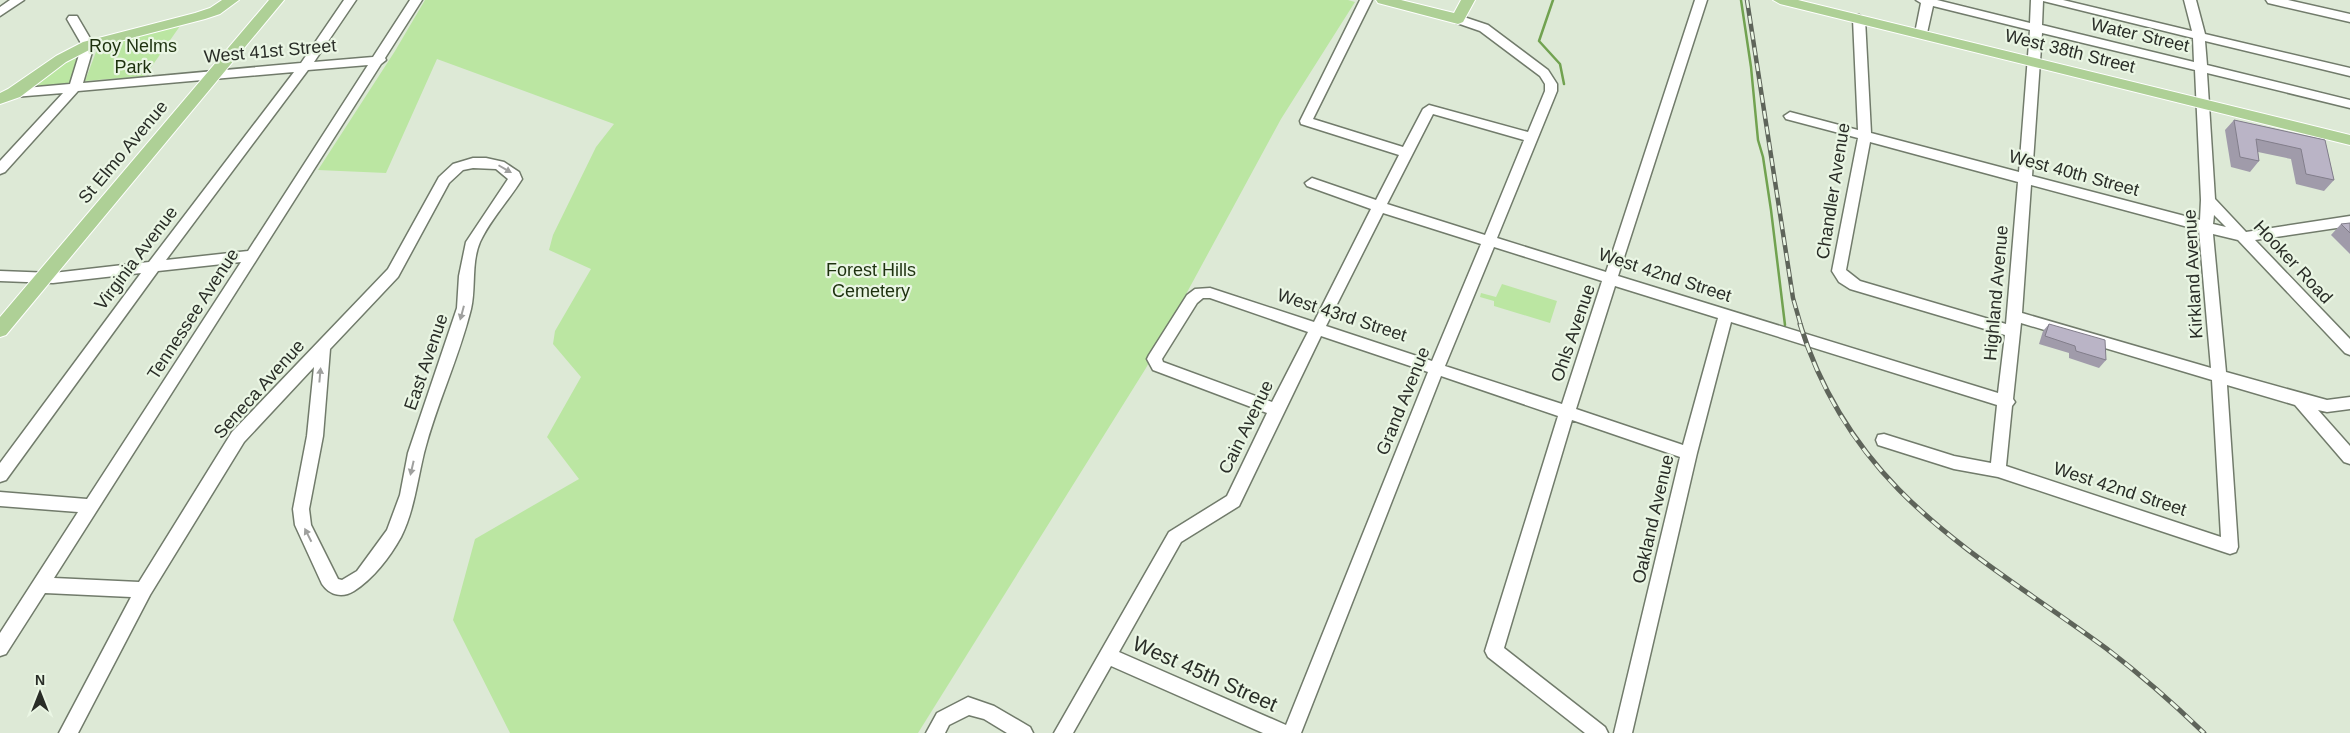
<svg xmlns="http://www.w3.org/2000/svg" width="2350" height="733" viewBox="0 0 2350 733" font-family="Helvetica,sans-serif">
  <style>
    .green { fill: #bbe6a2 }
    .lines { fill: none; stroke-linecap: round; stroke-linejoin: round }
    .stream { stroke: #71a250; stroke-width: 2.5 }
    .minor-casing { stroke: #717b6b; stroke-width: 3 }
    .major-casing { stroke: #fff; stroke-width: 2 }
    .minor { fill: #fff; fill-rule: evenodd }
    .major { fill: #aed096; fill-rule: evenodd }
    .rail-far1-casing { stroke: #5e645a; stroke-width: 4.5 }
    .rail-casing { stroke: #5e645a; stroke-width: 5 }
    .rail-far1 { stroke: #eaf6e4; stroke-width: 2.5; stroke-dasharray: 8; stroke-linecap: butt }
    .rail { stroke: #eaf6e4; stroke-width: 3; stroke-dasharray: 10; stroke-linecap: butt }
    .wall { fill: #a09baa }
    .building { fill: #bab4c6; stroke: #827e8b }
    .oneway { fill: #9fa09e }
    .labels { text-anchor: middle; stroke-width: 4.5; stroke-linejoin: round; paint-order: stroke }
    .street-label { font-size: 18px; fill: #292d27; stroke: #eaf6e4 }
    .park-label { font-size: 18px; fill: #1d310e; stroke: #eaf6e4 }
    .near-street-label { font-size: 21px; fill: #292d27; stroke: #eaf6e4 }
  </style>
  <rect width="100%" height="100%" fill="#dde9d6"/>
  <path class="green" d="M 425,0 L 1348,0 L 1355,2 L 1281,119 L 1146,368 L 918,733 L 510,733 L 453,620 L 475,539 L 579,479 L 547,437 L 581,377 L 553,344 L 555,331 L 591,269 L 549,250 L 553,235 L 596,147 L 614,124 L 437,59 L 386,173 L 318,170 L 395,51 Z
    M 176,24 L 180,26 L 145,76 L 85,81 L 99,44 Z
    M 81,53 L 71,83 L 29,88 L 65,59 Z
    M 1502,284 L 1557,301 L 1550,323 L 1494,306 L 1494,301 L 1480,297 L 1481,293 L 1496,297 Z"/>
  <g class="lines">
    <path class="stream" d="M 1553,0 L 1539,41 L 1560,64 L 1564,84
      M 1741,0 L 1751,67 L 1758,140 L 1763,157 L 1771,210 L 1785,325"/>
    <g class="minor-casing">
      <path id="minor" d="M 10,0 L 24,0 L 0,16 L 0,7 Z
        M 344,0 L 356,0 L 314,62 L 373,57 L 410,0 L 422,0 L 385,58 L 386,60 L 381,64 L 54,578 L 139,582 L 232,432 L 388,269 L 439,177 L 453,164 L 473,158 L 486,158 L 504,162 L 519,172 L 522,179 C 509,200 490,220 480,242 C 471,263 476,288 471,309 C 459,358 436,405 424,453 C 417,482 414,511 401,537 C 390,557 373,579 354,591 C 343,598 330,596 322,584 L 295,525 L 293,509 L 307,436 L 314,367 L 244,442 L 150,595 L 78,733 L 59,733 L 131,597 L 45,593 L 6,654 L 0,656 L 0,633 L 78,512 L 0,506 L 0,492 L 87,499 L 241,262 L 158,271 L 6,480 L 0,482 L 0,463 L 141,273 L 53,283 L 0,281 L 0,271 L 53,273 L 149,262 L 294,72 L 78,91 L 5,172 L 0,174 L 0,161 L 63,93 L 14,97 L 8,93 L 14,89 L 70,84 L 82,45 L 67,19 L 69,16 L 77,16 L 94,45 L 83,83 L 301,63 ZM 368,65 L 248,251 L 166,260 L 308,70 ZM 473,168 L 496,169 L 508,179 L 466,242 L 459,276 L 457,308 L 408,453 L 400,495 L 387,530 L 357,571 L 342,580 L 338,579 L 311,525 L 309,509 L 323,436 L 330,349 L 398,277 L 449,183 L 463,170 Z
        M 1360,0 L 1372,0 L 1313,119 L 1403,147 L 1423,109 L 1429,105 L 1528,132 L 1545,91 L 1545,84 L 1540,76 L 1480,31 L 1454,22 L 1452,19 L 1458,15 L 1488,25 L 1548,70 L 1557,84 L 1557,91 L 1497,238 L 1606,272 L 1695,0 L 1707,0 L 1618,276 L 1998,393 L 2005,335 L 1850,289 L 1839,282 L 1832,271 L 1858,138 L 1786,119 L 1784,116 L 1790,112 L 1858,130 L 1853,19 L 1855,16 L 1859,15 L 1865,19 L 1871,133 L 2019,172 L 2030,30 L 1933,6 L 1927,33 L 1921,37 L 1917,36 L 1915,33 L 1921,3 L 1916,0 L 1937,0 L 2030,23 L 2031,0 L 2063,0 L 2192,31 L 2184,0 L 2196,0 L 2205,34 L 2350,68 L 2350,76 L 2205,41 L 2207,65 L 2350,100 L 2350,108 L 2207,73 L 2215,199 L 2246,232 L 2350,216 L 2350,226 L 2255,240 L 2350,339 L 2350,355 L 2345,353 L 2238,240 L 2213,234 L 2226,372 L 2327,400 L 2350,397 L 2350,409 L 2327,412 L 2318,410 L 2350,446 L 2350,464 L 2344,462 L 2295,405 L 2227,385 L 2238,547 L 2236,552 L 2230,554 L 1998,477 L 1954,469 L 1878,445 L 1876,440 L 1878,435 L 1884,434 L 1954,456 L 1991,463 L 1997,405 L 1731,322 L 1697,453 L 1632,733 L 1614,733 L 1680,457 L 1572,420 L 1504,648 L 1605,727 L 1608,733 L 1585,733 L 1488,657 L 1485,651 L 1558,416 L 1441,376 L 1301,733 L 1263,733 L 1111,666 L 1073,733 L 1054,733 L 1169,532 L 1227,496 L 1267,413 L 1153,370 L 1147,359 L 1149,355 L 1187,295 L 1195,289 L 1210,288 L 1314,322 L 1371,209 L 1307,186 L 1305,183 L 1312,178 L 1376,200 L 1399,155 L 1301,124 L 1300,121 ZM 2043,1 L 2193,38 L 2194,62 L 2042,25 ZM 2042,33 L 2195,70 L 2201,200 L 2200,220 L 2032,176 ZM 1433,114 L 1524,140 L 1485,235 L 1387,204 ZM 1870,142 L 2018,182 L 2006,324 L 1860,281 L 1846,270 ZM 2031,185 L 2199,230 L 2211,368 L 2022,313 ZM 1383,213 L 1481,244 L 1432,361 L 1326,326 ZM 2214,215 L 2226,227 L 2213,224 ZM 1494,247 L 1602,281 L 1562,404 L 1445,366 ZM 1615,286 L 1718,318 L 1683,445 L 1576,409 ZM 1203,298 L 1210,298 L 1308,332 L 1272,402 L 1163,362 L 1162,359 L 1197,303 ZM 2021,323 L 2212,380 L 2221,537 L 2006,466 L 2012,406 L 2015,402 L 2013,399 ZM 1321,336 L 1428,372 L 1286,725 L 1119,652 L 1181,542 L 1239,506 Z
        M 2266,0 L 2288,0 L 2350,14 L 2350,22 L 2268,3 Z
        M 968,697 L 994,706 L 1030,727 L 1033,733 L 1007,733 L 984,719 L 969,715 L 949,725 L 945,733 L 926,733 L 937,713 Z"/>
    </g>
    <g class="major-casing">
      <path id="major" d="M 222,0 L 239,0 L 220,14 L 205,19 L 93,48 L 66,62 L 20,97 L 0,104 L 0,93 L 8,89 L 56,56 L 83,42 L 195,13 L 210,8 Z
        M 269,0 L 284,0 L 6,335 L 0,337 L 0,317 Z
        M 1376,0 L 1401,0 L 1454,13 L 1461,0 L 1475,0 L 1463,22 L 1458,24 L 1378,3 Z
        M 1773,0 L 1798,0 L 2350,135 L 2350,145 L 1780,4 Z"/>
    </g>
    <use href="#minor" class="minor"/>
    <use href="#major" class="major"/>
    <g class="rail-far1-casing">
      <path id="rail-far1" d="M 1747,0 L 1793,298 L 1801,326"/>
    </g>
    <g class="rail-casing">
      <path id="rail" d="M 1800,324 C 1852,492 1976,553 2107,649 C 2141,675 2173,703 2204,733"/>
    </g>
    <use href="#rail-far1" class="rail-far1"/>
    <use href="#rail" class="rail"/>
  </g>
  <path class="wall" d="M 2234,120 L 2325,140 L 2334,180 L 2324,191 L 2296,184 L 2291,159 L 2258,152 L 2259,161 L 2250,172 L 2231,167 L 2225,130 Z
    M 2350,223 L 2350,254 L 2331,235 L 2341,224 Z
    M 2049,324 L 2106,360 L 2099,368 L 2069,358 L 2069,353 L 2039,344 L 2043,331 Z"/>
  <path class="building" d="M 2234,120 L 2325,140 L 2334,180 L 2306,174 L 2301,149 L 2256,139 L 2259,161 L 2240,157 Z
    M 2350,223 L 2350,233 L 2341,224 Z
    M 2049,324 L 2105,340 L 2106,360 L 2076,351 L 2075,346 L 2045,336 Z"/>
  <defs><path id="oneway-solid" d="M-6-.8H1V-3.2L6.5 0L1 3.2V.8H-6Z" transform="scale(1.25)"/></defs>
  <g class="oneway">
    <use href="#oneway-solid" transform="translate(505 169) rotate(30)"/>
    <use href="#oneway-solid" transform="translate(462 313) rotate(105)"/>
    <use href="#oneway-solid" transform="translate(320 375) rotate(-85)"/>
    <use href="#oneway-solid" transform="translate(412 468) rotate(103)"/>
    <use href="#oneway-solid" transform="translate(308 535) rotate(-117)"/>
  </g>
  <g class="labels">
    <g class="street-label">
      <text transform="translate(2140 35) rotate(13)" y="6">Water Street</text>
      <text transform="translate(270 51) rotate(-5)" y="6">West 41st Street</text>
      <text transform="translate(2070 51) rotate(14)" y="6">West 38th Street</text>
      <text transform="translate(123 152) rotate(-50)" y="6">St Elmo Avenue</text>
      <text transform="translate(2074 173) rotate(15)" y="6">West 40th Street</text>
      <text transform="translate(1833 191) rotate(-81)" y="6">Chandler Avenue</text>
      <text transform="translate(136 258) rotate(-53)" y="6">Virginia Avenue</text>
      <text transform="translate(2293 262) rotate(47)" y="6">Hooker Road</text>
      <text transform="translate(2193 274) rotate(-93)" y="6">Kirkland Avenue</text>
      <text transform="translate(1665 275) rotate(18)" y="6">West 42nd Street</text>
      <text transform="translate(1996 293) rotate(-85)" y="6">Highland Avenue</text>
      <text transform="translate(193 314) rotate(-57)" y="6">Tennessee Avenue</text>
      <text transform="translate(1342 315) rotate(18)" y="6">West 43rd Street</text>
      <text transform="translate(1573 333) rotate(-71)" y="6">Ohls Avenue</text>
      <text transform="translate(426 362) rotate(-71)" y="6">East Avenue</text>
      <text transform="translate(259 389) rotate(-48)" y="6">Seneca Avenue</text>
      <text transform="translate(1403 401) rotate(-68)" y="6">Grand Avenue</text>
      <text transform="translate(1246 427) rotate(-64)" y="6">Cain Avenue</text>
      <text transform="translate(2120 489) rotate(18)" y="6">West 42nd Street</text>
      <text transform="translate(1653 519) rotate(-77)" y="6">Oakland Avenue</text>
    </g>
    <g class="park-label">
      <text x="133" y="52">Roy Nelms<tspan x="133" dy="21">Park</tspan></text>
      <text x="871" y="276">Forest Hills<tspan x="871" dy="21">Cemetery</tspan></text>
    </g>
    <g class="near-street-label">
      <text transform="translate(1205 674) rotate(24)" y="7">West 45th Street</text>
    </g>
  </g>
  <g transform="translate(40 693)" stroke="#eaf6e4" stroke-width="4" paint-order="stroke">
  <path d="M0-4L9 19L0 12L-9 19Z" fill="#292d27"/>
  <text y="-8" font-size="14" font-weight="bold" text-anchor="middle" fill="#292d27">N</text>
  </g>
</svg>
